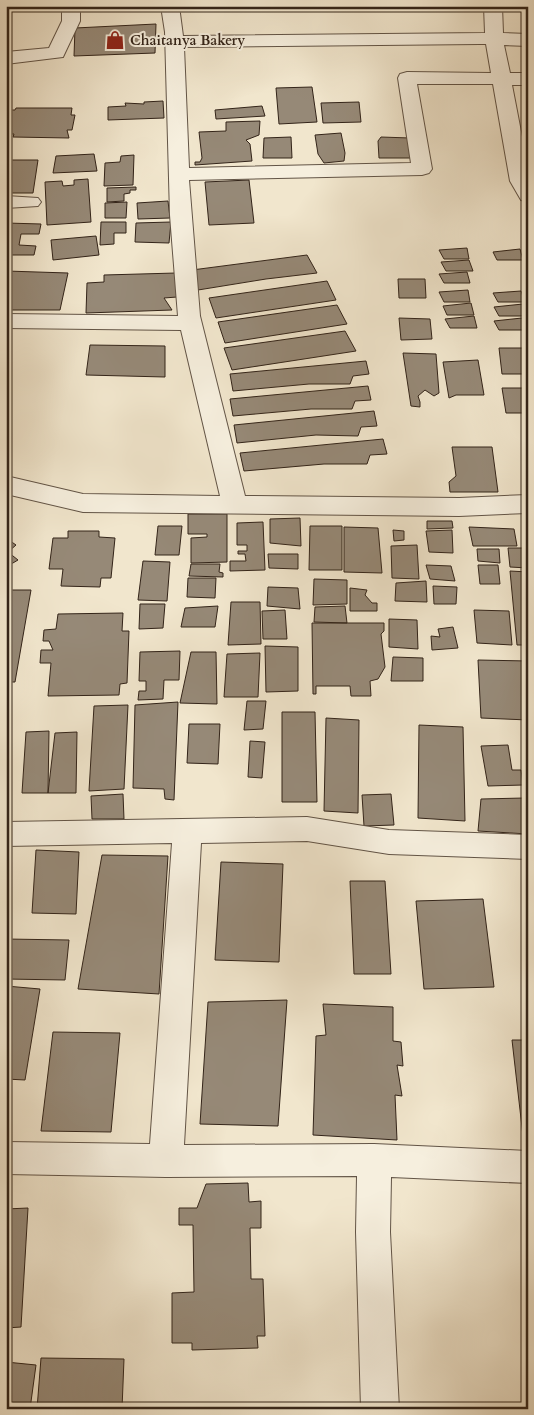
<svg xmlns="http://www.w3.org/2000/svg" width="534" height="1415" viewBox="0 0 534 1415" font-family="Cardo,serif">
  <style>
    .building { fill: #968977; stroke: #332419 }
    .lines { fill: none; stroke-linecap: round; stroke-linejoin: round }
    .minor-casing { stroke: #625446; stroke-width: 2 }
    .minor { fill: #f6efde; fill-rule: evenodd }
    .labels { text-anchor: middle; stroke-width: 4; stroke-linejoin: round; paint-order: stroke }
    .far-poi-label { font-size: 14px; font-weight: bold; fill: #332419; stroke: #f6efde; text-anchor: start }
  </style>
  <rect width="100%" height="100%" fill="#f1e6cd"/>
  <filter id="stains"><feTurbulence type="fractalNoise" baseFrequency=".004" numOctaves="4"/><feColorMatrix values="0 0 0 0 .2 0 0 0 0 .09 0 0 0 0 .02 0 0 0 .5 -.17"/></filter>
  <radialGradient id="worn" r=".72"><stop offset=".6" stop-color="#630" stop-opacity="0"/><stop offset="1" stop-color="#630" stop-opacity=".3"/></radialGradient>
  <path class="building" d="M 444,6 L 475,6 L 475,9 L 444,8 Z
    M 156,24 L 155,53 L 74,56 L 75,28 Z
    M 312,87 L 317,122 L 279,124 L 276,88 Z
    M 163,101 L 164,118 L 108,120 L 108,107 L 126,106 L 125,103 L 144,104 L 144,102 Z
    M 359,102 L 361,122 L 323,123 L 321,103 Z
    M 262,106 L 265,116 L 216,119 L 215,110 Z
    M 16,108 L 72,108 L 71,115 L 75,115 L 72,130 L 67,130 L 69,138 L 13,137 L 14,134 L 6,134 L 6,110 L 15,110 Z
    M 260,121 L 259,135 L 246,140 L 250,144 L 252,161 L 195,165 L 195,162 L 200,162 L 202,158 L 199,132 L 226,131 L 226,122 Z
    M 341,133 L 345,153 L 344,161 L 324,163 L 318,154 L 315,135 Z
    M 291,137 L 292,158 L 263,158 L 264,138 Z
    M 381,137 L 410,138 L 411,158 L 379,158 L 378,141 Z
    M 94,154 L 97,171 L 53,173 L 56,156 Z
    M 134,155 L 133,185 L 104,186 L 105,163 L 120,162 L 121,156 Z
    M 6,160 L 38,160 L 33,193 L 6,193 Z
    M 88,179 L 91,222 L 47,225 L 45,182 L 62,181 L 63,186 L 74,185 L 74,180 Z
    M 249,180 L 254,223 L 209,225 L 205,182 Z
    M 136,187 L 136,190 L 130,190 L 130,193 L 124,194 L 124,201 L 107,202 L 107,188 Z
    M 168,201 L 170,218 L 138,219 L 137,203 Z
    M 127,202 L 126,218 L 105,218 L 105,203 Z
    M 101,222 L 126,222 L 126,233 L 114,233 L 114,244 L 100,245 Z
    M 171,222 L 169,243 L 135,242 L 136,223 Z
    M 6,223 L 41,224 L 39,234 L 21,234 L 19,245 L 36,246 L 34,255 L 6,255 Z
    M 96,236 L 99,255 L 53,260 L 51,240 Z
    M 467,248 L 469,259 L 444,259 L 439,250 Z
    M 520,249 L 523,260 L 497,260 L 493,252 Z
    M 307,255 L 317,273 L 266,279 L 198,290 L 192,270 Z
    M 469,260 L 473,271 L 446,271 L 441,262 Z
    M 6,271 L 68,273 L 60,310 L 6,310 Z
    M 467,272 L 470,283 L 444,283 L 439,274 Z
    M 176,273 L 177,297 L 164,298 L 172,310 L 86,313 L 87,283 L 104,282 L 104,275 Z
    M 398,279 L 425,279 L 426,298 L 399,298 Z
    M 327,281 L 336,300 L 216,318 L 209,298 Z
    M 468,290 L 470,302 L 444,302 L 439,292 Z
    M 521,291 L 525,302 L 498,302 L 493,293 Z
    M 471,303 L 474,315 L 447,315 L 443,306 Z
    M 523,304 L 526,316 L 499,316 L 494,307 Z
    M 337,305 L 347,324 L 225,343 L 218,322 Z
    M 474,316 L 477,328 L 450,328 L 445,319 Z
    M 399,318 L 430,319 L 432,339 L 401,340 Z
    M 522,318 L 526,330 L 499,330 L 494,321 Z
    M 345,331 L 356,351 L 232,370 L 224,348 Z
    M 90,345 L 165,346 L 165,377 L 86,375 Z
    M 499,348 L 528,348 L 528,374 L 502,374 Z
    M 403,353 L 436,354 L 439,393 L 434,396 L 425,390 L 418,396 L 420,402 L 420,407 L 411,406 Z
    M 478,360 L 484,395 L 456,395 L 449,398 L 443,362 Z
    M 366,361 L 369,374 L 353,376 L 350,384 L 309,384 L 233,391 L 230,374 Z
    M 368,386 L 371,400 L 355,401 L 352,409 L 311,409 L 233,416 L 230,399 Z
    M 502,388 L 528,388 L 528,413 L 506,413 Z
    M 374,411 L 377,426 L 361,427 L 358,436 L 316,435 L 237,443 L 234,425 Z
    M 383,439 L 387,454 L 370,455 L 367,464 L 324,464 L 244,471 L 240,453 Z
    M 452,447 L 492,447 L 498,492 L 450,492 L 449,482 L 456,476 Z
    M 188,514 L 227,514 L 227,562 L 191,563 L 191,538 L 207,537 L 207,534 L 188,534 Z
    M 300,518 L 301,546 L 270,543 L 270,519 Z
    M 427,521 L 452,521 L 453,528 L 427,529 Z
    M 263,522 L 265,570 L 230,571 L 230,561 L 246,561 L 245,554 L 238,554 L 238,551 L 247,551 L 247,545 L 237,545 L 237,523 Z
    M 158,526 L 182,526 L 179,555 L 155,555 Z
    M 310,526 L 342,526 L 342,570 L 309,570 Z
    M 344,527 L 378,528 L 382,573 L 344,572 Z
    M 469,527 L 514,529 L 517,546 L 473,546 Z
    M 393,530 L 404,531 L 404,540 L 394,541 Z
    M 452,530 L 453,553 L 429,552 L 426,531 Z
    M 68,531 L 99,531 L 99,537 L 115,538 L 111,578 L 101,578 L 100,587 L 61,586 L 63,569 L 49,569 L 53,538 L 68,538 Z
    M 6,538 L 16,545 L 8,552 L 18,560 L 6,567 Z
    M 417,545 L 419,579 L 392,578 L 391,546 Z
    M 508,548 L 528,548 L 528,568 L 510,567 Z
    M 477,549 L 499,549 L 500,563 L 478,561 Z
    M 268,554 L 298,554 L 298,569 L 269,568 Z
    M 143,561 L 170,562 L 167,601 L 138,600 Z
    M 191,564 L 220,564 L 219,572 L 223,573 L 223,577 L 189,576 Z
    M 426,565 L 451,566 L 455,581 L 430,579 Z
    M 478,565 L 498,565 L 500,584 L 480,584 Z
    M 510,571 L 528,572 L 528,645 L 517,645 Z
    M 188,578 L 216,578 L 215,598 L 187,597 Z
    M 314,579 L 347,580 L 347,604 L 313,605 Z
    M 426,581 L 427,602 L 395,601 L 396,583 Z
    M 6,583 L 11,583 L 10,590 L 31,590 L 15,682 L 6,682 Z
    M 433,586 L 457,587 L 456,604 L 434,604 Z
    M 268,587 L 298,588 L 300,609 L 267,606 Z
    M 350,588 L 367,590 L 365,595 L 372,603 L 377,603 L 377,611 L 350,611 Z
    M 231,602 L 260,602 L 261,644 L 228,645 Z
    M 140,604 L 165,604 L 163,628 L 139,629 Z
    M 218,606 L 215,627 L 181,627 L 185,608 Z
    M 345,606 L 347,623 L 314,622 L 315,607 Z
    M 285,610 L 287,639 L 263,639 L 262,611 Z
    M 474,610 L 509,611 L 512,645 L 477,643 Z
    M 123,613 L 122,631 L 129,631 L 127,683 L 120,684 L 119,695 L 48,696 L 51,663 L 40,663 L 41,650 L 53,650 L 49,641 L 43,641 L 44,630 L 56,629 L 58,614 Z
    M 389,619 L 417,620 L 418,649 L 389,647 Z
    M 312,623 L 384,623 L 384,631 L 381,634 L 385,667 L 378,679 L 370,681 L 371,696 L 351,696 L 350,686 L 316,686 L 316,694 L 313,694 Z
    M 453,627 L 458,648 L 432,650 L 431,636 L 440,637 L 438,629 Z
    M 265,646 L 298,647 L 298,691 L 266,692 Z
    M 180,651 L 179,680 L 164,680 L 163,699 L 138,700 L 139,691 L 146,691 L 146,681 L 139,681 L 140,652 Z
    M 191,652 L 216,652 L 217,704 L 180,703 Z
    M 260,653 L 258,697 L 224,697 L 227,654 Z
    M 393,657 L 423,658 L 423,681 L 391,681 Z
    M 478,660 L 528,661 L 528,720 L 481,718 Z
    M 247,701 L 266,701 L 263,729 L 244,730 Z
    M 178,702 L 174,800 L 165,799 L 164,789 L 133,788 L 135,705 Z
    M 128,705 L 124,789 L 89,791 L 94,706 Z
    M 282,712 L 315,712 L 317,802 L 282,802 Z
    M 326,718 L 359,720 L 358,813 L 324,811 Z
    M 189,724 L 220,724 L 218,764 L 187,763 Z
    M 419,725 L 463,727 L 465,821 L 418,818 Z
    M 49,731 L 48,793 L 22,793 L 26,732 Z
    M 77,732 L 76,793 L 48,793 L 55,733 Z
    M 250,741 L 265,742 L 262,778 L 248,777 Z
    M 508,745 L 512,770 L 521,770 L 523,785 L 488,786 L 481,746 Z
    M 123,794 L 124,819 L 92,819 L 91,796 Z
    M 391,794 L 394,825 L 364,826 L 362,795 Z
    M 524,798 L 528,817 L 528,834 L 478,831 L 481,799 Z
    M 36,850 L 79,852 L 76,914 L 32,913 Z
    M 6,851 L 11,851 L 6,883 Z
    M 102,855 L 168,856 L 159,994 L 78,989 Z
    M 221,862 L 283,864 L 279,962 L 215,960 Z
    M 350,881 L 385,881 L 391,974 L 354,974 Z
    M 483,899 L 494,987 L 424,989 L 416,901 Z
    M 6,939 L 69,940 L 65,980 L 6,979 Z
    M 6,986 L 40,989 L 25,1080 L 6,1079 Z
    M 287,1000 L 278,1126 L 200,1124 L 208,1002 Z
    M 323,1004 L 393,1007 L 393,1041 L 401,1042 L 403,1066 L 397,1065 L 402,1096 L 395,1095 L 397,1140 L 313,1135 L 316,1036 L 326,1035 Z
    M 53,1032 L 120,1033 L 111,1132 L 41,1131 Z
    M 512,1040 L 528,1040 L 528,1145 L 524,1145 Z
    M 248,1183 L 249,1202 L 261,1201 L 261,1228 L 250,1228 L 251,1279 L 263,1279 L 265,1336 L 257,1336 L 258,1348 L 192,1350 L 192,1343 L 172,1343 L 172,1293 L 194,1292 L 193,1225 L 179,1225 L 179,1208 L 197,1208 L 206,1184 Z
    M 28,1208 L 21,1327 L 6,1328 L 6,1209 Z
    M 41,1358 L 124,1359 L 122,1409 L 37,1409 Z
    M 6,1362 L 36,1365 L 30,1409 L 6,1409 Z"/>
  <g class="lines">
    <g class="minor-casing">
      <path id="minor" d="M 62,6 L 80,6 L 80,21 L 63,57 L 6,64 L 6,52 L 49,48 L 62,21 Z
        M 161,6 L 179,6 L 183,36 L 485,33 L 484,6 L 502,6 L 503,33 L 528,34 L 528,46 L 504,45 L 510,73 L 528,73 L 528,85 L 512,85 L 528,168 L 528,202 L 521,200 L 510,181 L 493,84 L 417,84 L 432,169 L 429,173 L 422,175 L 189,180 L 200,316 L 245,496 L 459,498 L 528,495 L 528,513 L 459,516 L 83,512 L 6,494 L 6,476 L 83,494 L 220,496 L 181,330 L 6,328 L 6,314 L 178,316 L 170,215 L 165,32 ZM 480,44 L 486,44 L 491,73 L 407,72 L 400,74 L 398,78 L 411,163 L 189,168 L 184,47 Z
        M 6,196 L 38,198 L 41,202 L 38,206 L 6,208 Z
        M 307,817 L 389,830 L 528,835 L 528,859 L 389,854 L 307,841 L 201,843 L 184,1145 L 374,1144 L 528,1151 L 528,1183 L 391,1177 L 390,1232 L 399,1409 L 361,1409 L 356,1232 L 357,1176 L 166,1177 L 6,1174 L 6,1142 L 150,1144 L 172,843 L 6,846 L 6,822 Z"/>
    </g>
    <use href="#minor" class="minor"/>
  </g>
  <defs>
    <g id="shop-bare" transform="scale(1.5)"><path d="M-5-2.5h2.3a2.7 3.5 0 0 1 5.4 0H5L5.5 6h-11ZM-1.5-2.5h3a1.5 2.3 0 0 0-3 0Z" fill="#8f2418" stroke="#f6efde" stroke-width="2.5" paint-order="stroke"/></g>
  </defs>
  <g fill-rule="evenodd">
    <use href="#shop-bare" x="115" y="40"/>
  </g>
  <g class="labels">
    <g class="far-poi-label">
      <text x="130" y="45">Chaitanya Bakery</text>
    </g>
  </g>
  <rect width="534" height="1415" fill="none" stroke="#f1e6cd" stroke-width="25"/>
  <rect x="8" y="8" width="519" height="1400" fill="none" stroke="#332419" stroke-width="2.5"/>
  <rect x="12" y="12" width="509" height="1390" fill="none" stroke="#332419"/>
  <rect width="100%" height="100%" filter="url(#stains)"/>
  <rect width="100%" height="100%" fill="url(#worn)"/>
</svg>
